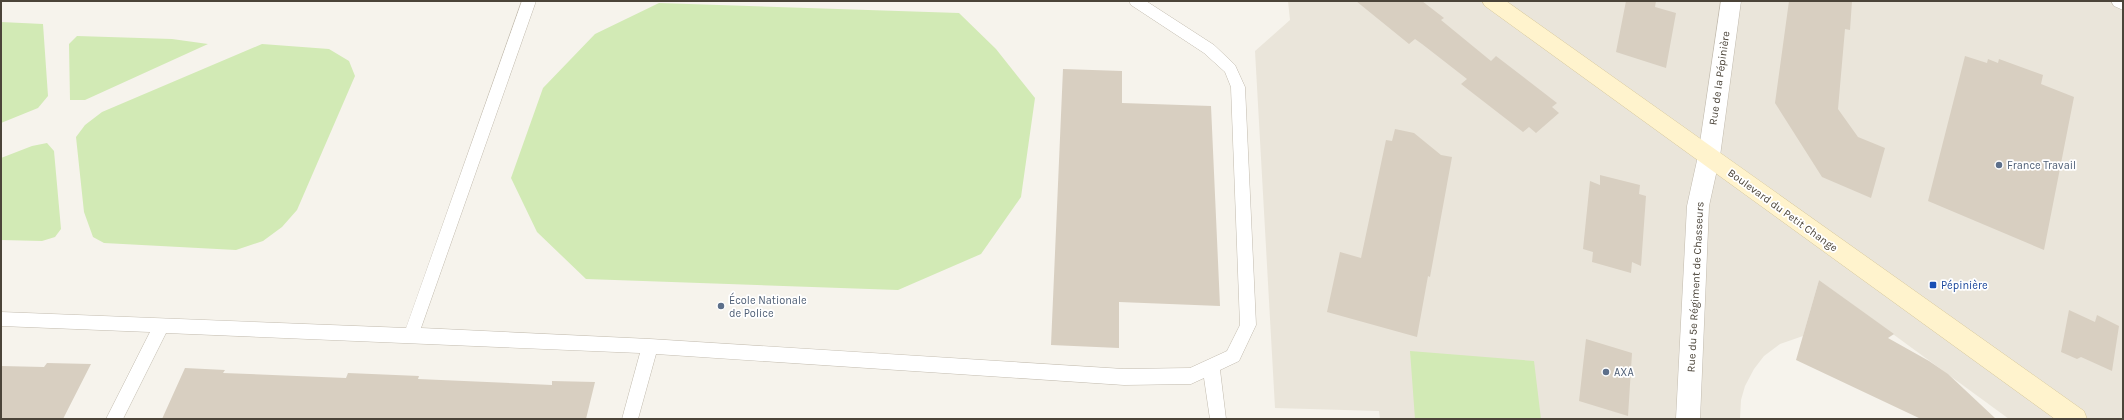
<svg xmlns="http://www.w3.org/2000/svg" width="2124" height="420" viewBox="0 0 2124 420" font-family="Karla,sans-serif">
  <style>
    .residential { fill: #eae5da }
    .green { fill: #d2eab5 }
    .building { fill: #d8cfc1 }
    .lines { fill: none; stroke-linecap: round; stroke-linejoin: round }
    .service-casing { stroke: #c2bbae; stroke-width: 1 }
    .minor-casing { stroke: #c2bbae; stroke-width: 1 }
    .secondary-casing { stroke: #d6c79b; stroke-width: 1 }
    .service { fill: #fff; fill-rule: evenodd }
    .minor { fill: #fff; fill-rule: evenodd }
    .secondary { fill: #fff3cd; fill-rule: evenodd }
    .service-dot { fill: #5c6f8a; stroke: #fff; stroke-width: 1.5 }
    .transit-dot { fill: #1a4fb4; stroke: #fff; stroke-width: 1.5 }
    .labels { text-anchor: middle; stroke-width: 3.5; stroke-linejoin: round; paint-order: stroke }
    .street-label { font-size: 11px; fill: #4b4439; stroke: #fff }
    .service-label { font-size: 11px; fill: #4e5e75; stroke: #fff; text-anchor: start }
    .transit-label { font-size: 11px; fill: #164399; stroke: #fff; text-anchor: start }
  </style>
  <rect width="100%" height="100%" fill="#f6f3ec"/>
  <path class="residential" d="M 1288,1 L 2123,1 L 2123,419 L 2009,419 L 1819,280 L 1803,336 L 1780,344 L 1764,356 L 1754,369 L 1745,386 L 1741,400 L 1740,419 L 1380,419 L 1379,411 L 1275,408 L 1255,51 L 1290,20 Z"/>
  <path class="green" d="M 659,3 L 959,13 L 996,49 L 1035,98 L 1021,197 L 981,254 L 898,290 L 586,279 L 537,232 L 511,178 L 543,88 L 595,34 Z
    M 1,22 L 43,24 L 48,96 L 38,108 L 1,123 Z
    M 77,36 L 172,39 L 208,44 L 85,100 L 70,100 L 69,44 Z
    M 262,44 L 329,49 L 349,61 L 355,76 L 297,210 L 282,227 L 263,241 L 236,250 L 104,243 L 93,237 L 84,212 L 76,137 L 85,125 L 102,112 Z
    M 47,143 L 54,151 L 61,229 L 55,237 L 42,241 L 1,240 L 1,158 L 32,146 Z
    M 1410,351 L 1534,361 L 1541,419 L 1415,419 Z"/>
  <path class="building" d="M 1356,1 L 1422,1 L 1444,18 L 1441,20 L 1491,61 L 1496,56 L 1557,103 L 1552,107 L 1559,113 L 1536,133 L 1529,127 L 1523,132 L 1461,84 L 1467,79 L 1422,44 L 1415,39 L 1409,44 Z
    M 1626,1 L 1656,1 L 1655,7 L 1676,13 L 1666,68 L 1616,52 Z
    M 1789,1 L 1852,1 L 1850,30 L 1845,29 L 1838,109 L 1858,137 L 1885,148 L 1871,198 L 1822,177 L 1775,103 Z
    M 1965,56 L 1987,63 L 1988,59 L 1998,63 L 1999,59 L 2043,75 L 2041,84 L 2074,97 L 2044,250 L 1928,201 Z
    M 1063,69 L 1122,71 L 1122,103 L 1211,106 L 1220,306 L 1119,302 L 1119,348 L 1051,345 Z
    M 1395,129 L 1414,133 L 1441,155 L 1452,157 L 1430,277 L 1428,276 L 1417,337 L 1327,312 L 1340,252 L 1361,258 L 1386,140 L 1392,141 Z
    M 1600,175 L 1640,185 L 1639,194 L 1646,196 L 1641,266 L 1632,262 L 1631,273 L 1592,262 L 1593,252 L 1583,249 L 1590,181 L 1600,185 Z
    M 1819,280 L 1894,334 L 1888,338 L 1929,361 L 1948,374 L 1996,419 L 1921,419 L 1796,360 Z
    M 2069,310 L 2095,322 L 2097,315 L 2119,326 L 2112,371 L 2081,357 L 2077,359 L 2061,352 Z
    M 1586,339 L 1632,353 L 1628,416 L 1579,401 Z
    M 47,363 L 91,364 L 63,419 L 1,419 L 1,366 L 44,367 Z
    M 185,368 L 225,370 L 223,373 L 346,378 L 348,373 L 419,376 L 418,379 L 552,385 L 552,381 L 595,382 L 586,419 L 162,419 Z"/>
  <g class="lines">
    <g class="service-casing">
      <path id="service" d="M 522,1 L 536,1 L 421,328 L 650,339 L 1124,369 L 1190,368 L 1227,351 L 1240,325 L 1231,87 L 1225,72 L 1204,53 L 1131,5 L 1129,1 L 1146,1 L 1214,45 L 1235,65 L 1245,87 L 1256,325 L 1239,361 L 1220,370 L 1226,419 L 1210,419 L 1204,378 L 1191,384 L 1124,385 L 656,354 L 638,419 L 622,419 L 640,353 L 166,333 L 123,419 L 106,419 L 150,332 L 1,326 L 1,312 L 406,328 Z"/>
    </g>
    <g class="minor-casing">
      <path id="minor" d="M 1721,1 L 1741,1 L 1720,156 L 1709,206 L 1700,419 L 1676,419 L 1687,206 L 1698,156 Z
        M 2111,1 L 2123,1 L 2123,10 L 2114,6 Z"/>
    </g>
    <g class="secondary-casing">
      <path id="secondary" d="M 1482,1 L 1506,1 L 2084,411 L 2087,419 L 2055,419 L 1485,6 Z"/>
    </g>
    <use href="#service" class="service"/>
    <use href="#minor" class="minor"/>
    <use href="#secondary" class="secondary"/>
  </g>
  <g class="service-dot">
    <circle cx="1999" cy="165" r="4"/>
    <circle cx="721" cy="306" r="4"/>
    <circle cx="1606" cy="372" r="4"/>
  </g>
  <rect class="transit-dot" x="1929" y="281" width="8" height="8" rx="2"/>
  <g class="labels">
    <g class="street-label">
      <text transform="translate(1719 78) rotate(-82)" y="4">Rue de la Pépinière</text>
      <text transform="translate(1783 210) rotate(36)" y="4">Boulevard du Petit Change</text>
      <text transform="translate(1695 287) rotate(-87)" y="4">Rue du 5e Régiment de Chasseurs</text>
    </g>
    <g class="service-label">
      <text x="2007" y="169">France Travail</text>
      <text x="729" y="304">École Nationale<tspan x="729" dy="13">de Police</tspan></text>
      <text x="1614" y="376">AXA</text>
    </g>
    <g class="transit-label">
      <text x="1941" y="289">Pépinière</text>
    </g>
  </g>
  <rect width="2124" height="420" fill="none" stroke="#4b4439" stroke-width="4"/>
</svg>
